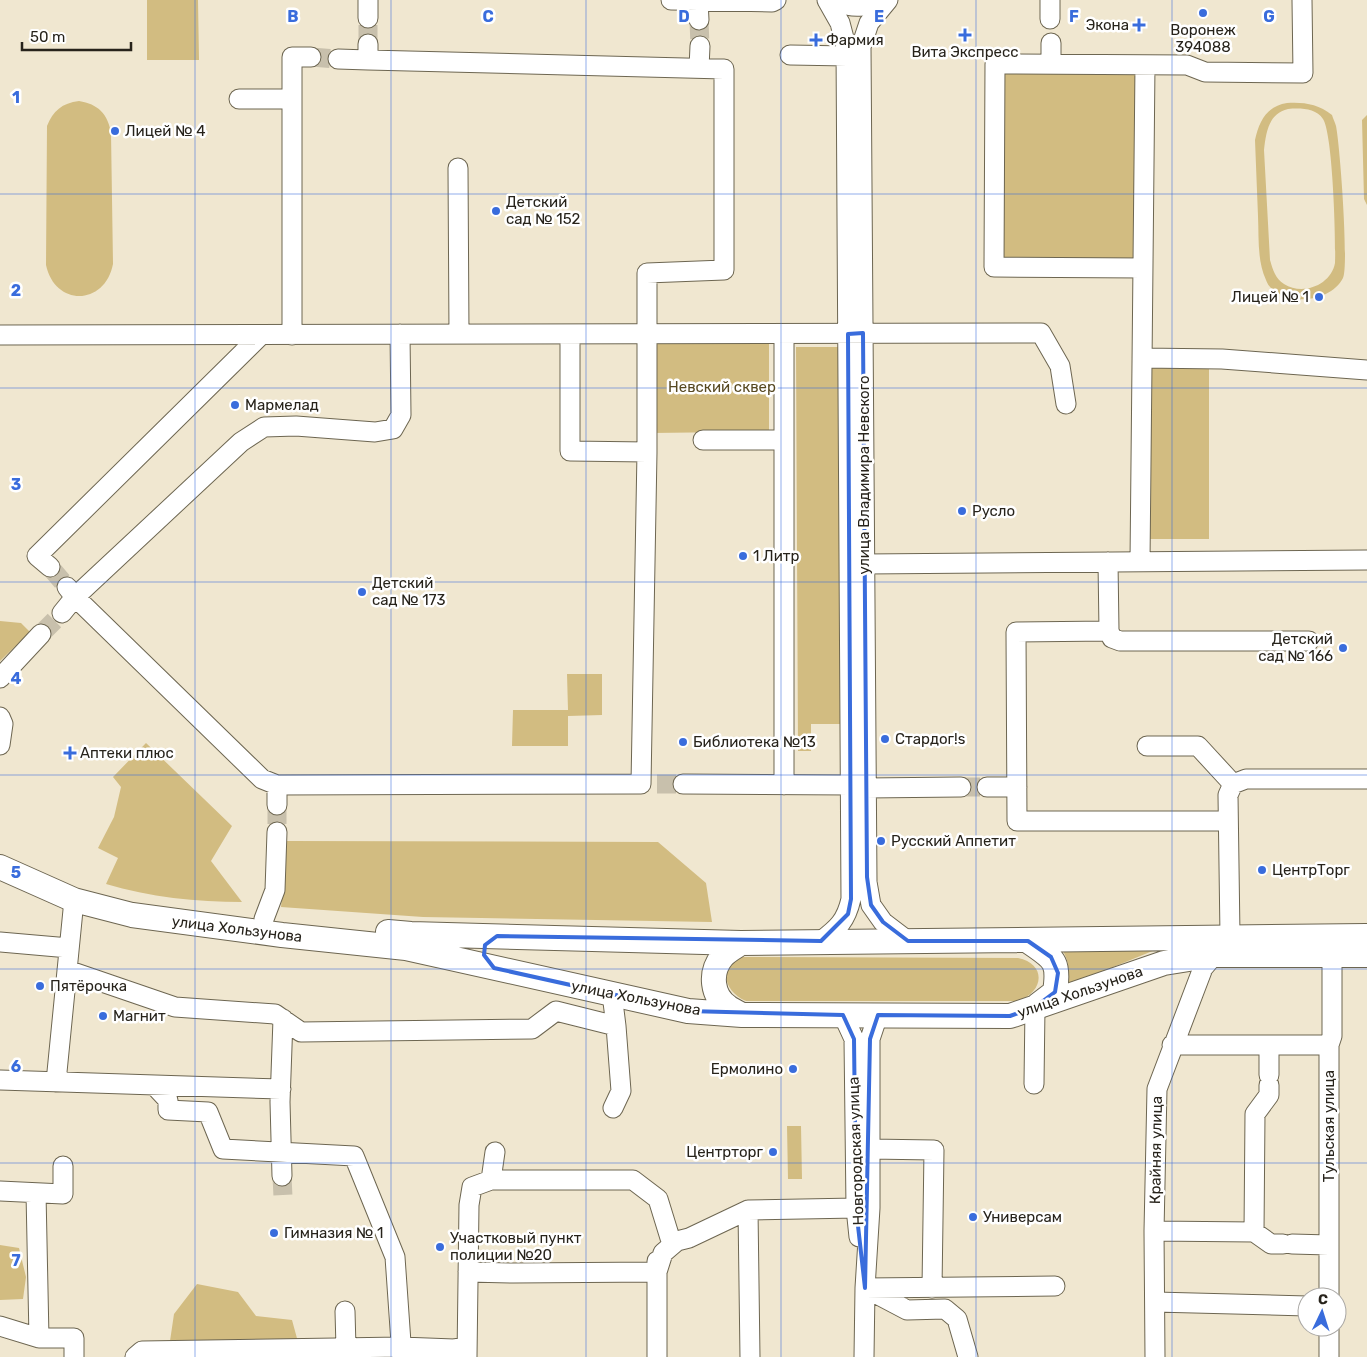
<svg xmlns="http://www.w3.org/2000/svg" width="1367" height="1357" viewBox="0 0 1367 1357" font-family="Rubik,sans-serif">
  <style>
    .green { fill: #d2bc81; fill-rule: evenodd }
    .lines { fill: none; stroke-linecap: round; stroke-linejoin: round }
    .minor-tunnel { stroke: #c8c0ac; stroke-width: 19; stroke-dasharray: 19 9; stroke-linecap: butt }
    .minor-casing { stroke: #6d6651; stroke-width: 21 }
    .major-casing { stroke: #6d6651; stroke-width: 26 }
    .minor { stroke: #fff; stroke-width: 19 }
    .major { stroke: #fff; stroke-width: 24 }
    .marked { fill: none; stroke: #396cdc; stroke-width: 4; stroke-linejoin: round }
    .grid { fill: none; stroke: #396cdc; stroke-width: 1; stroke-opacity: 0.55 }
    .poi-dot { fill: #396cdc; stroke: #fff; stroke-width: 2 }
    .labels { text-anchor: middle; stroke-width: 5; stroke-linejoin: round; paint-order: stroke }
    .poi-label { font-size: 15px; fill: #27231b; stroke: #fff; text-anchor: start }
    .park-label { font-size: 15px; fill: #574922; stroke: #fff }
    .street-label { font-size: 15px; fill: #27231b; stroke: #fff }
    .grid-label { font-size: 16px; text-anchor: middle; font-weight: bold; fill: #396cdc; stroke: #fff; stroke-width: 5; stroke-linejoin: round; paint-order: stroke }
  </style>
  <rect width="100%" height="100%" fill="#f0e7d0"/>
  <path class="green" d="M 147,0 L 198,0 L 199,60 L 147,60 Z
    M 995,64 L 1145,65 L 1143,268 L 994,267 Z
    M 79,101 C 98,104 108,114 111,133 L 113,264 C 105,306 55,307 46,265 L 47,126 C 53,111 62,103 79,101 Z
    M 1287,103 C 1304,102 1318,104 1332,115 C 1333,119 1335,122 1336,126 C 1340,145 1349,265 1343,278 C 1335,294 1313,301 1297,299 C 1285,298 1270,292 1266,280 C 1257,260 1259,238 1258,216 C 1257,191 1256,166 1255,140 C 1259,121 1267,106 1287,103 ZM 1288,109 C 1300,108 1316,108 1323,119 C 1333,134 1336,241 1335,263 C 1331,285 1303,296 1284,284 C 1275,278 1273,270 1270,260 L 1264,150 C 1266,133 1268,114 1288,109 Z
    M 1367,115 L 1367,205 L 1364,199 L 1362,120 Z
    M 769,342 L 769,445 L 732,432 L 652,433 L 651,343 Z
    M 796,347 L 838,347 L 840,724 L 811,724 L 811,751 L 798,751 Z
    M 1142,358 L 1209,358 L 1209,539 L 1140,539 Z
    M 0,621 L 21,623 L 30,632 L 0,661 Z
    M 567,674 L 602,674 L 602,715 L 568,716 L 568,746 L 512,746 L 513,710 L 568,710 Z
    M 146,743 L 232,826 L 211,861 L 242,902 C 197,902 149,897 106,884 L 118,858 L 98,848 L 114,817 L 121,787 L 113,777 Z
    M 287,841 L 658,842 L 706,883 L 712,922 L 423,917 L 281,907 Z
    M 1062,949 L 1155,950 L 1064,987 C 1070,970 1070,964 1062,949 Z
    M 741,957 L 1018,958 C 1047,964 1044,992 1018,1001 L 746,1001 C 725,992 717,968 741,957 Z
    M 787,1126 L 801,1126 L 802,1179 L 788,1179 Z
    M 0,1245 L 19,1248 L 26,1277 L 23,1299 L 0,1300 Z
    M 197,1284 L 238,1292 L 256,1316 L 292,1320 L 298,1342 L 210,1346 L 170,1341 L 174,1314 Z"/>
  <g class="lines">
    <path class="minor-tunnel" d="M 699,20 L 700,46
      M 368,44 L 368,18
      M 311,57 L 338,59
      M 50,567 L 67,587
      M 41,634 L 62,613
      M 657,784 L 683,784
      M 961,787 L 987,787
      M 277,805 L 277,832
      M 282,1176 L 283,1197"/>
    <g class="minor-casing">
      <path id="minor" d="M 671,0 L 772,2 L 776,0
        M 888,0 L 869,23 L 861,47 L 867,882 L 871,905 L 883,922 L 908,941
        M 1050,0 L 1050,19
        M 698,1 L 699,20
        M 368,18 L 368,0
        M 1051,43 L 1051,64
        M 790,55 L 847,56
        M 338,59 L 368,60
        M 699,68 L 700,46
        M 239,99 L 292,99
        M 458,168 L 459,334
        M 1143,268 L 994,267 L 995,64 L 1187,65 L 1205,72 L 1303,73 L 1302,0
        M 570,334 L 570,451 L 647,452
        M 784,334 L 784,785
        M 0,335 L 1041,333 L 1060,366 L 1066,404
        M 292,335 L 292,57 L 311,57
        M 1142,358 L 1222,359 L 1367,370
        M 703,440 L 784,440
        M 1108,562 L 1109,631 L 1016,632 L 1017,821 L 1228,821
        M 1140,562 L 1145,65
        M 865,564 L 1367,560
        M 50,567 L 37,556 L 261,335
        M 67,587 L 75,597 L 241,442 L 264,427 L 296,426 L 375,432 L 393,429 L 401,415 L 400,334
        M 62,613 L 75,597 L 262,779 L 277,785 L 641,784 L 647,452 L 647,273 L 724,270 L 724,69 L 368,60 L 368,44
        M 1109,631 L 1112,638 L 1120,641 L 1309,641
        M 0,678 L 41,634
        M 0,717 L 3,724 L 0,745
        M 1147,746 L 1198,746 L 1233,784
        M 683,784 L 851,785 L 866,788 L 961,787
        M 987,787 L 1017,787
        M 277,805 L 277,785
        M 264,919 L 275,890 L 277,832
        M 1230,936 L 1228,795 L 1233,784 L 1246,779 L 1367,779
        M 821,941 C 838,928 846,921 851,899 L 846,46 L 840,23 L 827,0
        M 0,942 L 69,948
        M 67,970 L 175,1007 L 275,1014 L 301,1032 L 532,1029 L 556,1011 L 616,1026 L 621,1091 L 613,1108
        M 612,994 L 616,1026
        M 843,1015 L 854,1039 L 856,1208 L 859,1237
        M 1172,1045 L 1329,1045
        M 1269,1075 L 1269,1045
        M 0,1080 L 281,1089
        M 56,1082 L 74,900
        M 1034,1084 L 1035,1007
        M 154,1085 L 168,1100 L 168,1110 L 208,1112 L 223,1149 L 354,1156 L 395,1257 L 402,1357
        M 870,1149 L 934,1150 L 932,1288
        M 282,1176 L 280,1102 L 283,1019
        M 491,1180 L 495,1152
        M 0,1191 L 63,1194 L 63,1166
        M 36,1193 L 39,1338 L 74,1338 L 74,1357
        M 1154,1231 L 1254,1232 L 1255,1114 L 1269,1095 L 1269,1085
        M 1254,1232 L 1271,1244 L 1283,1244
        M 1292,1244 L 1329,1245
        M 468,1272 L 513,1273 L 657,1272 L 663,1253 L 677,1241
        M 865,1288 L 1055,1286
        M 869,1290 L 907,1310 L 945,1309 L 957,1319 L 968,1357
        M 1329,1297 L 1329,1045 L 1332,1036 L 1332,955
        M 1155,1302 L 1307,1306
        M 345,1311 L 346,1348
        M 0,1326 L 39,1338
        M 135,1357 L 142,1351 L 401,1347 L 454,1349 L 467,1347
        M 467,1357 L 469,1205 L 472,1187 L 491,1180 L 633,1180 L 658,1199 L 670,1238 L 677,1241 L 689,1238 L 748,1210
        M 657,1357 L 657,1261
        M 750,1357 L 748,1210 L 856,1208
        M 864,1357 L 865,1288 L 870,1208 L 870,1039 L 878,1015
        M 1155,1357 L 1154,1231 L 1157,1089 L 1203,968 L 1214,955
        M 1329,1357 L 1329,1327"/>
    </g>
    <g class="major-casing">
      <path id="major" d="M 833,0 C 851,4 864,6 882,0
        M 0,867 L 74,900 L 132,915 L 282,935 L 406,948 L 688,1011 L 742,1015 L 1010,1016 L 1164,963 L 1214,955 L 1367,955
        M 388,932 L 411,934 L 741,943 L 1367,936
        M 1028,941 C 1053,959 1060,959 1055,992 L 1038,1005
        M 741,943 C 735,947 727,951 722,957 C 709,973 712,996 728,1007 C 732,1010 737,1012 742,1015"/>
    </g>
    <use href="#minor" class="minor"/>
    <use href="#major" class="major"/>
  </g>
  <path class="marked" d="M 863,333 L 867,877 L 871,905 L 883,922 L 908,941 L 1028,941 L 1051,957 L 1058,973 L 1055,992 L 1035,1007 L 1010,1016 L 878,1015 L 870,1039 L 865,1288 L 856,1208 L 854,1039 L 843,1015 L 688,1011 L 494,968 L 484,955 L 485,945 L 497,936 L 821,941 L 848,914 L 851,899 L 848,334 Z"/>
  <path class="grid" d="M 195,0 L 195,1357M 391,0 L 391,1357M 586,0 L 586,1357M 781,0 L 781,1357M 976,0 L 976,1357M 1172,0 L 1172,1357M 0,194 L 1367,194M 0,388 L 1367,388M 0,582 L 1367,582M 0,775 L 1367,775M 0,969 L 1367,969M 0,1163 L 1367,1163"/>
  <g class="poi-dot">
    <circle cx="1203" cy="13" r="5"/>
    <path d="M1136.5 17.5h5v5h5v5h-5v5h-5v-5h-5v-5h5z"/>
    <path d="M962.5 27.5h5v5h5v5h-5v5h-5v-5h-5v-5h5z"/>
    <path d="M813.5 32.5h5v5h5v5h-5v5h-5v-5h-5v-5h5z"/>
    <circle cx="115" cy="131" r="5"/>
    <circle cx="496" cy="211" r="5"/>
    <circle cx="1319" cy="297" r="5"/>
    <circle cx="235" cy="405" r="5"/>
    <circle cx="962" cy="511" r="5"/>
    <circle cx="743" cy="556" r="5"/>
    <circle cx="362" cy="592" r="5"/>
    <circle cx="1343" cy="648" r="5"/>
    <circle cx="885" cy="739" r="5"/>
    <circle cx="683" cy="742" r="5"/>
    <path d="M67.5 745.5h5v5h5v5h-5v5h-5v-5h-5v-5h5z"/>
    <circle cx="881" cy="841" r="5"/>
    <circle cx="1262" cy="870" r="5"/>
    <circle cx="40" cy="986" r="5"/>
    <circle cx="103" cy="1016" r="5"/>
    <circle cx="793" cy="1069" r="5"/>
    <circle cx="773" cy="1152" r="5"/>
    <circle cx="973" cy="1217" r="5"/>
    <circle cx="274" cy="1233" r="5"/>
    <circle cx="440" cy="1247" r="5"/>
  </g>
  <g class="labels">
    <g class="poi-label">
      <text x="1129" y="30" text-anchor="end">Экона</text>
      <text x="1203" y="35" text-anchor="middle">Воронеж<tspan x="1203" dy="17">394088</tspan></text>
      <text x="826" y="45">Фармия</text>
      <text x="965" y="57" text-anchor="middle">Вита Экспресс</text>
      <text x="125" y="136">Лицей № 4</text>
      <text x="506" y="207">Детский<tspan x="506" dy="17">сад № 152</tspan></text>
      <text x="1309" y="302" text-anchor="end">Лицей № 1</text>
      <text x="245" y="410">Мармелад</text>
      <text x="972" y="516">Русло</text>
      <text x="753" y="561">1 Литр</text>
      <text x="372" y="588">Детский<tspan x="372" dy="17">сад № 173</tspan></text>
      <text x="1333" y="644" text-anchor="end">Детский<tspan x="1333" dy="17">сад № 166</tspan></text>
      <text x="895" y="744">Стардог!s</text>
      <text x="693" y="747">Библиотека №13</text>
      <text x="80" y="758">Аптеки плюс</text>
      <text x="891" y="846">Русский Аппетит</text>
      <text x="1272" y="875">ЦентрТорг</text>
      <text x="50" y="991">Пятёрочка</text>
      <text x="113" y="1021">Магнит</text>
      <text x="783" y="1074" text-anchor="end">Ермолино</text>
      <text x="763" y="1157" text-anchor="end">Центрторг</text>
      <text x="983" y="1222">Универсам</text>
      <text x="284" y="1238">Гимназия № 1</text>
      <text x="450" y="1243">Участковый пункт<tspan x="450" dy="17">полиции №20</tspan></text>
    </g>
    <g class="park-label">
      <text x="722" y="392">Невский сквер</text>
    </g>
    <g class="street-label">
      <text transform="translate(864 475) rotate(-90)" y="5">улица Владимира Невского</text>
      <text transform="translate(237 929) rotate(7)" y="5">улица Хользунова</text>
      <text transform="translate(1080 992) rotate(-19)" y="5">улица Хользунова</text>
      <text transform="translate(636 998) rotate(11)" y="5">улица Хользунова</text>
      <text transform="translate(1329 1126) rotate(-90)" y="5">Тульская улица</text>
      <text transform="translate(1156 1150) rotate(-89)" y="5">Крайняя улица</text>
      <text transform="translate(856 1151) rotate(-92)" y="5">Новгородская улица</text>
    </g>
  </g>
  <g class="grid-label">
    <text x="293" y="22">B</text>
    <text x="488" y="22">C</text>
    <text x="684" y="22">D</text>
    <text x="879" y="22">E</text>
    <text x="1074" y="22">F</text>
    <text x="1269" y="22">G</text>
    <text x="16" y="103">1</text>
    <text x="16" y="296">2</text>
    <text x="16" y="490">3</text>
    <text x="16" y="684">4</text>
    <text x="16" y="878">5</text>
    <text x="16" y="1072">6</text>
    <text x="16" y="1266">7</text>
  </g>
  <g transform="translate(1322 1312) rotate(4)"><circle r="24" fill="#ffffff" stroke="#a9a7a4"/>
  <path d="M0-4L9 19L0 12L-9 19Z" fill="#396cdc"/>
  <text y="-8" font-size="14" font-weight="bold" text-anchor="middle" fill="#27231b">С</text>
  </g>
  <path d="M22 42v8h109v-8" fill="none" stroke="#27231b" stroke-width="2.5"/>
  <text x="30" y="42" font-size="15" fill="#27231b" stroke="#ffffff" stroke-width="4" paint-order="stroke">50 m</text>
</svg>
